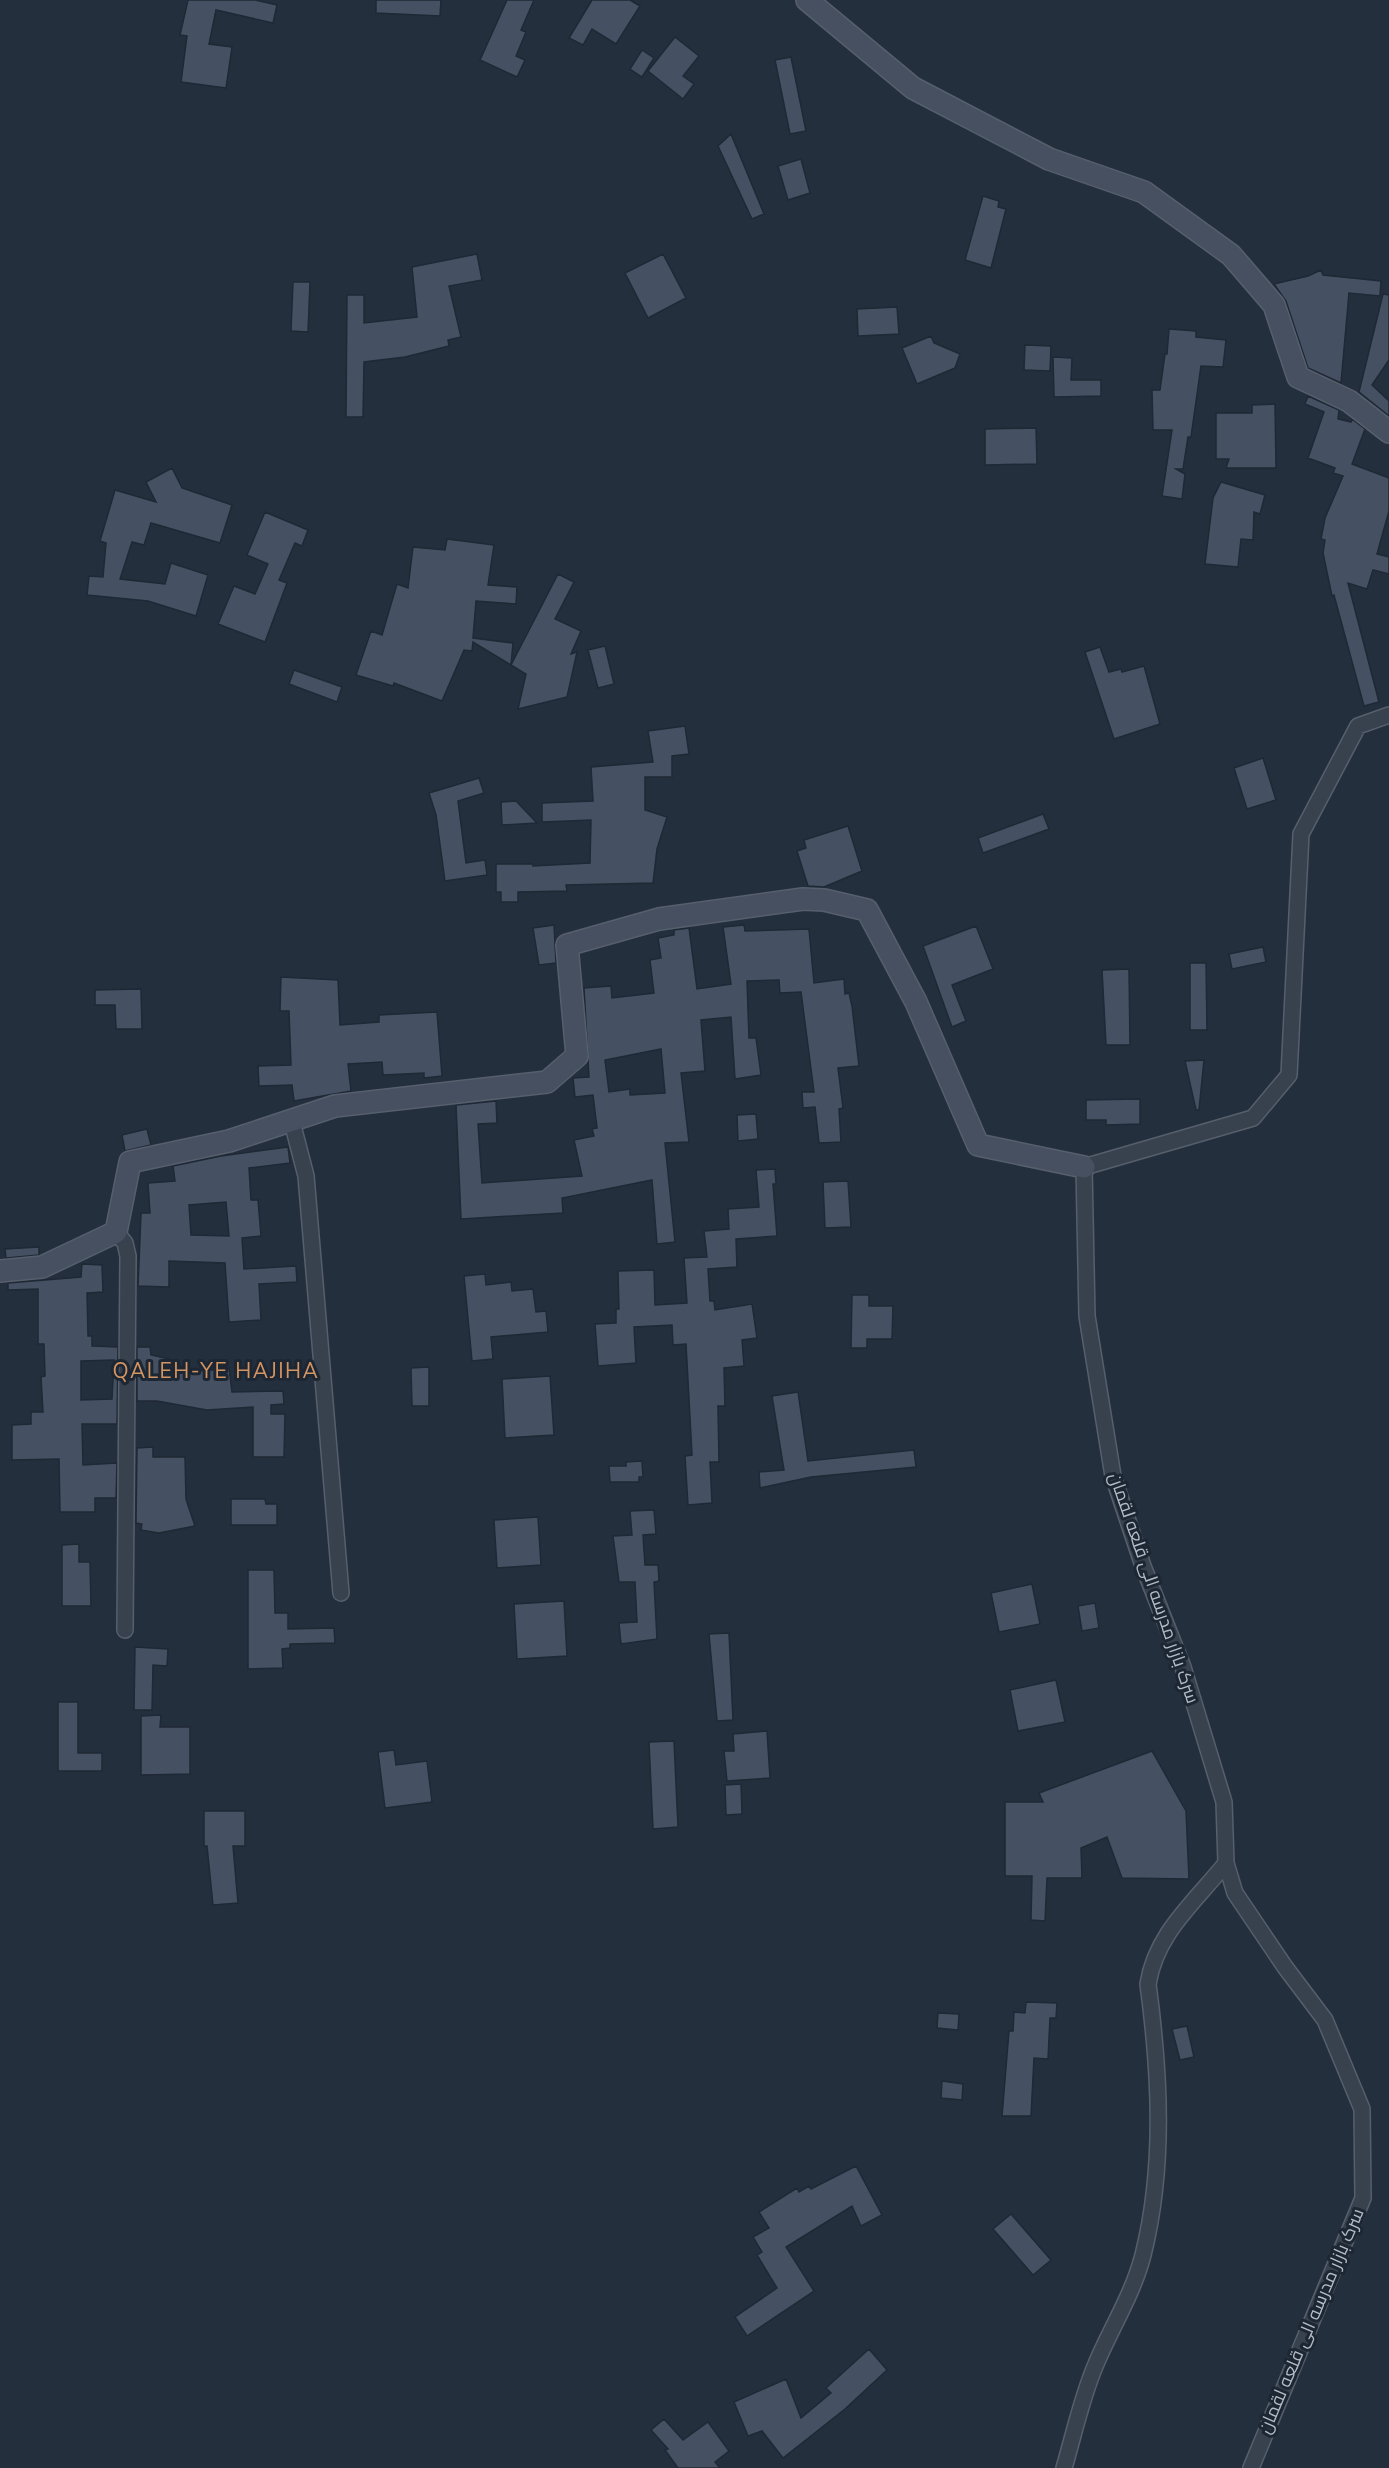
<svg xmlns="http://www.w3.org/2000/svg" width="1389" height="2468" viewBox="0 0 1389 2468" font-family="'Nunito Sans',Cairo,sans-serif">
  <style>
    .building { fill: #455162; stroke: #1f2835; stroke-width: 1.5; fill-rule: evenodd }
    .lines { fill: none; stroke-linecap: round; stroke-linejoin: round }
    .street-casing { stroke: #565f6c; stroke-width: 18 }
    .secondary-casing { stroke: #565f6c; stroke-width: 24 }
    .street { stroke: #38414e; stroke-width: 15 }
    .secondary { stroke: #465061; stroke-width: 21 }
    .labels { text-anchor: middle; stroke-width: 6; stroke-linejoin: round; paint-order: stroke }
    .street-label { font-size: 18px; fill: #b4bcc9; stroke: #1d2633 }
    .quarter-label { font-size: 21px; letter-spacing: 1.5px; fill: #d59563; stroke: #1d2633 }
  </style>
  <rect width="100%" height="100%" fill="#242f3e"/>
  <path class="building" d="M 188,0 L 255,0 L 277,5 L 273,23 L 216,10 L 209,44 L 232,47 L 226,88 L 181,82 L 187,36 L 180,35 Z
    M 376,0 L 441,0 L 440,16 L 376,13 Z
    M 507,0 L 534,0 L 521,30 L 526,32 L 516,56 L 525,60 L 517,77 L 480,60 Z
    M 592,0 L 630,0 L 640,6 L 616,44 L 592,29 L 583,45 L 569,38 Z
    M 675,37 L 699,56 L 683,76 L 694,84 L 683,99 L 648,71 Z
    M 642,50 L 654,58 L 642,77 L 630,69 Z
    M 791,57 L 806,131 L 790,134 L 775,60 Z
    M 731,134 L 764,214 L 752,219 L 718,146 Z
    M 801,159 L 810,193 L 788,200 L 778,166 Z
    M 983,196 L 999,201 L 998,207 L 1006,209 L 991,268 L 965,260 Z
    M 477,254 L 482,280 L 449,286 L 461,337 L 448,340 L 449,346 L 405,357 L 364,362 L 363,417 L 346,417 L 347,295 L 364,295 L 364,323 L 417,317 L 412,267 Z
    M 663,254 L 686,298 L 648,318 L 625,273 Z
    M 1321,270 L 1323,275 L 1381,281 L 1380,296 L 1349,293 L 1341,383 L 1308,368 L 1286,301 L 1274,284 L 1308,276 Z
    M 293,282 L 310,282 L 308,332 L 291,331 Z
    M 1383,294 L 1389,295 L 1389,360 L 1372,385 L 1389,401 L 1389,416 L 1359,392 Z
    M 897,307 L 899,334 L 858,336 L 857,309 Z
    M 1169,329 L 1196,331 L 1196,337 L 1226,340 L 1223,367 L 1201,366 L 1191,437 L 1188,437 L 1183,469 L 1176,469 L 1185,474 L 1182,499 L 1162,496 L 1172,430 L 1153,430 L 1152,390 L 1160,390 L 1165,354 L 1167,354 Z
    M 931,336 L 934,343 L 960,354 L 955,368 L 917,384 L 902,348 Z
    M 1025,345 L 1051,346 L 1050,371 L 1024,370 Z
    M 1053,357 L 1072,358 L 1071,380 L 1101,380 L 1101,396 L 1054,397 Z
    M 1308,396 L 1339,410 L 1338,419 L 1351,422 L 1352,419 L 1365,429 L 1352,464 L 1389,478 L 1389,511 L 1377,554 L 1389,557 L 1389,574 L 1373,570 L 1367,589 L 1348,583 L 1379,702 L 1364,706 L 1334,595 L 1332,596 L 1323,553 L 1325,540 L 1321,539 L 1325,518 L 1343,476 L 1333,473 L 1335,468 L 1308,458 L 1324,412 L 1305,404 Z
    M 1275,404 L 1276,468 L 1226,468 L 1229,459 L 1216,459 L 1216,413 L 1252,413 L 1252,405 Z
    M 1036,428 L 1037,464 L 985,465 L 985,429 Z
    M 172,468 L 182,488 L 232,505 L 220,543 L 151,523 L 144,545 L 132,542 L 120,579 L 165,584 L 171,563 L 208,575 L 196,616 L 148,601 L 87,595 L 89,576 L 103,577 L 106,543 L 100,541 L 115,490 L 156,502 L 146,482 Z
    M 1221,482 L 1265,495 L 1260,514 L 1254,512 L 1253,540 L 1241,539 L 1238,567 L 1205,564 L 1213,498 Z
    M 265,512 L 308,530 L 302,546 L 295,543 L 279,580 L 287,583 L 265,642 L 218,624 L 234,586 L 255,594 L 268,564 L 247,555 Z
    M 447,539 L 494,545 L 488,585 L 517,587 L 516,604 L 476,601 L 473,638 L 513,643 L 511,665 L 473,642 L 472,651 L 464,650 L 442,701 L 394,683 L 393,686 L 356,675 L 371,631 L 382,635 L 397,584 L 408,588 L 413,547 L 445,550 Z
    M 558,574 L 574,582 L 555,619 L 581,631 L 571,654 L 577,652 L 567,697 L 518,709 L 526,674 L 511,665 Z
    M 605,646 L 614,684 L 598,688 L 588,650 Z
    M 1100,647 L 1109,672 L 1121,669 L 1122,672 L 1144,666 L 1160,724 L 1114,739 L 1085,652 Z
    M 294,670 L 342,687 L 337,702 L 289,684 Z
    M 685,726 L 689,754 L 672,756 L 672,777 L 645,777 L 645,810 L 667,817 L 657,849 L 653,883 L 566,885 L 567,891 L 518,892 L 518,902 L 501,902 L 501,892 L 496,892 L 496,864 L 533,864 L 533,866 L 590,863 L 591,820 L 542,822 L 542,803 L 593,801 L 591,767 L 653,762 L 648,731 Z
    M 1263,758 L 1276,800 L 1247,809 L 1234,768 Z
    M 479,778 L 484,793 L 458,801 L 466,863 L 485,860 L 487,875 L 445,881 L 436,815 L 429,793 Z
    M 516,801 L 537,823 L 502,825 L 501,802 Z
    M 1043,814 L 1049,829 L 983,853 L 978,838 Z
    M 848,826 L 862,871 L 824,887 L 808,886 L 797,851 L 806,848 L 804,840 Z
    M 554,925 L 556,963 L 539,965 L 533,928 Z
    M 744,925 L 745,931 L 809,929 L 814,983 L 844,979 L 845,994 L 849,993 L 852,1006 L 859,1066 L 838,1068 L 843,1108 L 839,1109 L 841,1142 L 819,1143 L 815,1107 L 803,1108 L 802,1092 L 814,1092 L 801,992 L 780,993 L 779,980 L 747,981 L 749,1038 L 756,1038 L 761,1075 L 735,1079 L 731,1017 L 701,1020 L 705,1071 L 681,1073 L 689,1142 L 665,1143 L 675,1242 L 657,1244 L 652,1180 L 562,1198 L 563,1213 L 461,1219 L 456,1105 L 496,1101 L 497,1123 L 478,1124 L 482,1183 L 582,1176 L 574,1140 L 594,1136 L 592,1129 L 597,1128 L 593,1095 L 575,1097 L 573,1078 L 589,1077 L 584,988 L 611,986 L 612,998 L 654,993 L 650,960 L 661,958 L 658,938 L 674,935 L 674,930 L 689,928 L 697,989 L 731,984 L 723,927 ZM 661,1049 L 665,1093 L 630,1095 L 630,1089 L 609,1092 L 605,1060 Z
    M 976,926 L 993,969 L 952,985 L 966,1021 L 952,1027 L 923,946 Z
    M 1263,947 L 1266,962 L 1232,969 L 1229,954 Z
    M 1190,963 L 1206,963 L 1207,1030 L 1190,1030 Z
    M 1129,969 L 1130,1045 L 1106,1045 L 1102,970 Z
    M 281,977 L 338,980 L 340,1025 L 379,1022 L 379,1015 L 437,1012 L 442,1076 L 424,1078 L 424,1073 L 383,1075 L 382,1062 L 348,1064 L 351,1091 L 294,1101 L 292,1085 L 259,1086 L 258,1066 L 291,1065 L 289,1011 L 280,1011 Z
    M 141,989 L 142,1029 L 116,1029 L 115,1005 L 95,1005 L 95,990 Z
    M 1204,1060 L 1199,1110 L 1196,1110 L 1185,1061 Z
    M 1140,1099 L 1140,1124 L 1106,1125 L 1106,1120 L 1086,1120 L 1086,1100 Z
    M 756,1114 L 758,1139 L 738,1141 L 737,1115 Z
    M 147,1129 L 151,1145 L 125,1151 L 122,1135 Z
    M 288,1147 L 290,1163 L 249,1168 L 251,1200 L 258,1200 L 261,1236 L 242,1238 L 244,1269 L 296,1266 L 297,1282 L 259,1284 L 261,1320 L 229,1322 L 225,1263 L 169,1261 L 169,1287 L 138,1286 L 141,1213 L 150,1213 L 148,1183 L 175,1181 L 173,1166 L 221,1156 ZM 226,1202 L 229,1236 L 191,1235 L 189,1205 Z
    M 775,1169 L 776,1184 L 773,1184 L 777,1236 L 736,1239 L 737,1267 L 708,1269 L 710,1301 L 714,1301 L 715,1310 L 752,1304 L 757,1338 L 742,1340 L 744,1366 L 724,1368 L 725,1406 L 718,1406 L 719,1462 L 710,1462 L 712,1503 L 688,1505 L 685,1456 L 692,1455 L 686,1344 L 673,1345 L 672,1325 L 634,1327 L 636,1363 L 598,1366 L 595,1324 L 616,1323 L 616,1309 L 619,1309 L 618,1271 L 654,1270 L 655,1305 L 687,1303 L 684,1258 L 707,1257 L 704,1231 L 729,1229 L 728,1209 L 759,1207 L 756,1170 Z
    M 848,1181 L 851,1227 L 825,1228 L 823,1182 Z
    M 39,1247 L 39,1255 L 6,1258 L 5,1249 Z
    M 82,1264 L 102,1265 L 103,1292 L 87,1293 L 88,1336 L 92,1336 L 92,1346 L 118,1347 L 117,1424 L 82,1424 L 83,1465 L 117,1463 L 116,1498 L 95,1498 L 95,1512 L 60,1512 L 59,1459 L 12,1460 L 12,1425 L 31,1424 L 31,1412 L 43,1412 L 41,1377 L 45,1376 L 44,1344 L 38,1344 L 38,1289 L 8,1290 L 8,1283 L 81,1277 ZM 114,1360 L 112,1399 L 81,1400 L 81,1361 Z
    M 485,1274 L 486,1285 L 511,1282 L 512,1291 L 533,1289 L 536,1312 L 546,1311 L 548,1332 L 491,1337 L 493,1359 L 472,1361 L 464,1276 Z
    M 852,1295 L 869,1295 L 869,1306 L 893,1306 L 892,1339 L 867,1339 L 867,1348 L 851,1348 Z
    M 137,1347 L 150,1347 L 151,1355 L 169,1359 L 168,1364 L 204,1371 L 229,1368 L 232,1392 L 283,1391 L 284,1404 L 271,1405 L 271,1414 L 285,1414 L 284,1457 L 253,1457 L 253,1407 L 207,1410 L 157,1401 L 137,1401 Z
    M 429,1367 L 429,1406 L 412,1406 L 411,1368 Z
    M 550,1376 L 554,1435 L 505,1438 L 502,1379 Z
    M 798,1392 L 808,1461 L 914,1450 L 916,1467 L 811,1477 L 760,1488 L 759,1472 L 784,1470 L 772,1396 Z
    M 153,1447 L 153,1457 L 185,1457 L 186,1499 L 195,1526 L 159,1533 L 141,1530 L 142,1524 L 136,1523 L 137,1448 Z
    M 642,1461 L 643,1477 L 639,1477 L 639,1482 L 610,1482 L 609,1466 L 626,1466 L 626,1462 Z
    M 231,1499 L 265,1499 L 266,1504 L 277,1504 L 277,1525 L 231,1525 Z
    M 654,1510 L 656,1534 L 643,1535 L 645,1565 L 658,1565 L 659,1581 L 654,1582 L 657,1639 L 621,1644 L 619,1623 L 637,1622 L 635,1582 L 619,1582 L 613,1536 L 632,1535 L 630,1511 Z
    M 538,1517 L 541,1565 L 497,1568 L 494,1520 Z
    M 79,1544 L 79,1562 L 90,1562 L 91,1606 L 62,1606 L 62,1545 Z
    M 248,1570 L 274,1570 L 275,1613 L 288,1613 L 288,1629 L 334,1628 L 335,1643 L 290,1644 L 290,1648 L 282,1649 L 283,1668 L 248,1669 Z
    M 1032,1584 L 1040,1624 L 999,1632 L 991,1593 Z
    M 564,1601 L 567,1656 L 517,1659 L 514,1604 Z
    M 1095,1603 L 1099,1628 L 1082,1631 L 1078,1606 Z
    M 729,1633 L 733,1720 L 717,1721 L 709,1634 Z
    M 135,1647 L 168,1649 L 167,1666 L 153,1665 L 152,1710 L 134,1710 Z
    M 1056,1680 L 1065,1722 L 1018,1731 L 1010,1690 Z
    M 58,1702 L 78,1702 L 78,1753 L 102,1753 L 102,1771 L 58,1771 Z
    M 161,1715 L 160,1727 L 190,1727 L 190,1774 L 141,1775 L 141,1716 Z
    M 767,1731 L 770,1778 L 727,1781 L 724,1751 L 734,1751 L 733,1734 Z
    M 674,1741 L 678,1827 L 653,1829 L 649,1742 Z
    M 394,1750 L 396,1765 L 427,1761 L 432,1802 L 385,1808 L 378,1752 Z
    M 1152,1751 L 1186,1811 L 1189,1879 L 1122,1878 L 1107,1837 L 1081,1848 L 1082,1878 L 1047,1878 L 1045,1921 L 1031,1920 L 1032,1876 L 1005,1876 L 1005,1802 L 1043,1802 L 1039,1793 Z
    M 741,1784 L 742,1814 L 726,1815 L 725,1785 Z
    M 204,1811 L 245,1811 L 245,1846 L 233,1846 L 238,1903 L 213,1905 L 207,1846 L 204,1846 Z
    M 1026,2002 L 1057,2003 L 1056,2018 L 1050,2018 L 1048,2059 L 1034,2058 L 1031,2116 L 1002,2116 L 1009,2031 L 1013,2031 L 1014,2012 L 1025,2013 Z
    M 938,2013 L 959,2014 L 958,2030 L 937,2028 Z
    M 1187,2026 L 1194,2057 L 1180,2060 L 1172,2029 Z
    M 942,2081 L 963,2084 L 962,2100 L 941,2098 Z
    M 856,2166 L 882,2215 L 861,2226 L 852,2206 L 786,2247 L 814,2291 L 747,2336 L 735,2317 L 777,2288 L 757,2255 L 762,2252 L 753,2237 L 769,2228 L 759,2212 L 797,2188 L 799,2192 L 809,2186 L 811,2189 Z
    M 1011,2214 L 1051,2260 L 1033,2275 L 993,2229 Z
    M 869,2349 L 887,2370 L 845,2409 L 783,2458 L 762,2431 L 748,2436 L 734,2402 L 786,2379 L 801,2418 L 831,2393 L 826,2388 Z
    M 664,2419 L 683,2440 L 708,2422 L 729,2451 L 715,2462 L 720,2468 L 678,2468 L 665,2450 L 668,2449 L 651,2430 Z"/>
  <g class="lines">
    <g class="street-casing">
      <path id="street" d="M 292,1122 L 306,1176 L 341,1593
        M 116,1232 L 125,1243 L 128,1256 L 125,1630
        M 1064,2468 C 1074,2434 1082,2396 1096,2364 C 1111,2328 1133,2294 1143,2255 C 1165,2167 1160,2074 1148,1984 C 1156,1933 1195,1902 1226,1863
        M 1251,2468 L 1363,2198 L 1362,2109 L 1325,2020 L 1285,1967 L 1235,1893 L 1226,1863 L 1224,1802 L 1183,1667 L 1143,1566 L 1113,1476 L 1087,1316 L 1084,1167 L 1253,1118 L 1289,1075 L 1301,834 L 1358,726 L 1389,715"/>
    </g>
    <g class="secondary-casing">
      <path id="secondary" d="M 807,0 L 913,88 L 1049,159 L 1144,192 L 1231,255 L 1274,305 L 1298,377 L 1349,401 L 1389,432
        M 0,1271 L 42,1267 L 116,1232 L 130,1162 L 229,1141 L 335,1106 L 547,1082 L 577,1056 L 567,945 L 659,919 L 803,899 L 824,900 L 867,910 L 916,1002 L 978,1145 L 1084,1167"/>
    </g>
    <use href="#street" class="street"/>
    <use href="#secondary" class="secondary"/>
  </g>
  <g class="labels">
    <g class="street-label">
      <text transform="translate(1154 1588) rotate(71)" y="6">سرک بازار مدرسه الی قلعه لقمان</text>
      <text transform="translate(1311 2321) rotate(-67)" y="6">سرک بازار مدرسه الی قلعه لقمان</text>
    </g>
    <g class="quarter-label">
      <text x="216" y="1378">QALEH-YE HAJIHA</text>
    </g>
  </g>
</svg>
